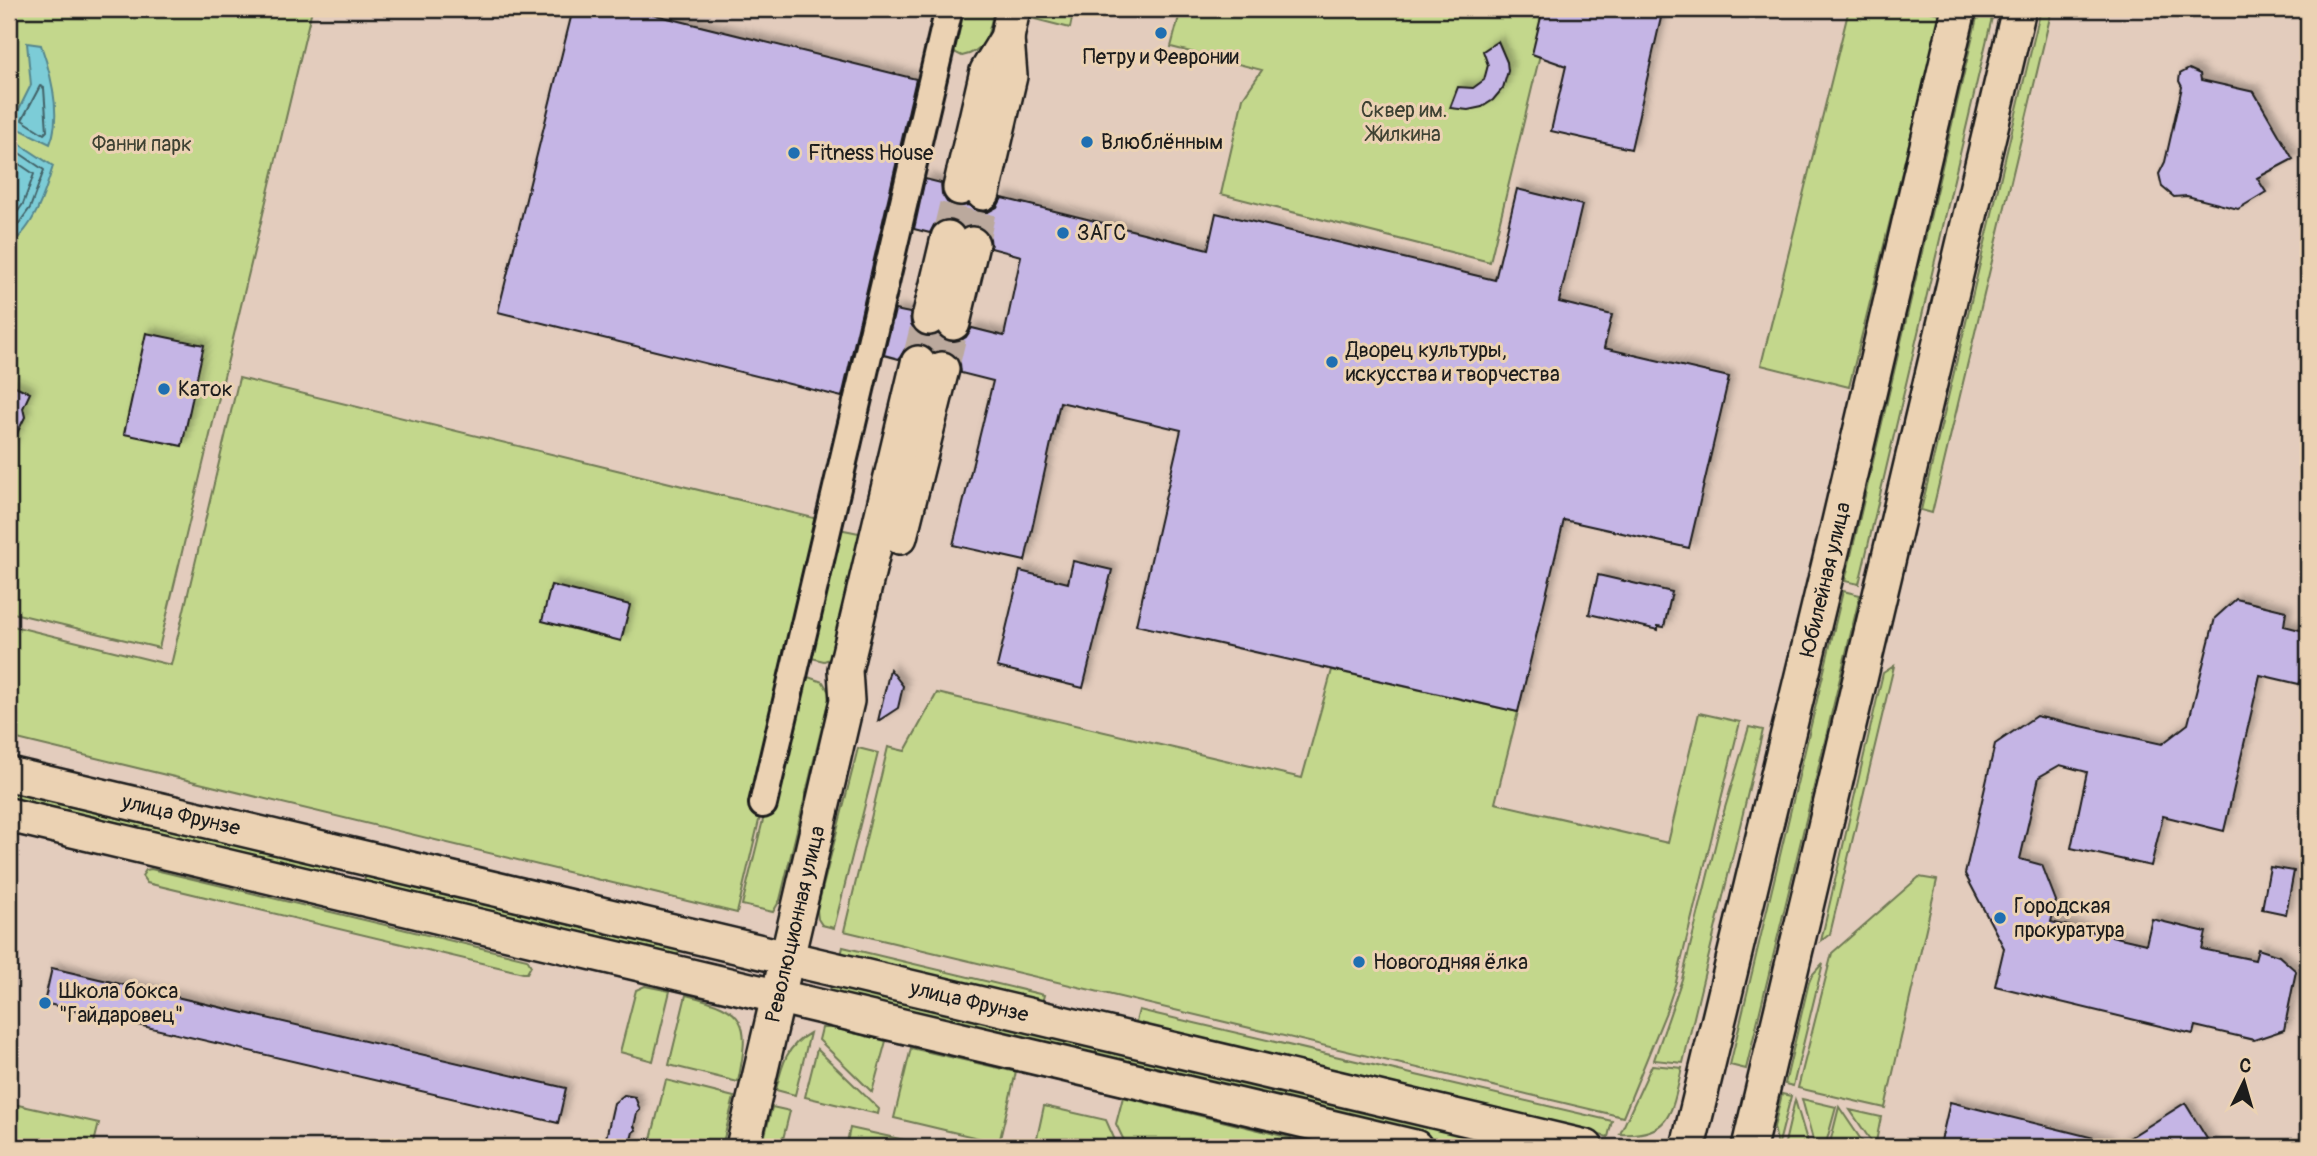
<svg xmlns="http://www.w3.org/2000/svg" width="2317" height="1156" viewBox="0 0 2317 1156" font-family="Pangolin,sans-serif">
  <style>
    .green { fill: #c3d78c; stroke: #707a54; stroke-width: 2 }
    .water { fill: #7cccd7; stroke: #56868c; stroke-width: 2 }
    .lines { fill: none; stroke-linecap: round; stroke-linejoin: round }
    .shore { stroke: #426267; stroke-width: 2 }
    .building { fill: #c5b5e5; stroke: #1c1c1c; stroke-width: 2; filter: url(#shadow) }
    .major-tunnel { stroke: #bba99d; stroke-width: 33; stroke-dasharray: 33 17; stroke-linecap: butt }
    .minor-casing { stroke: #1c1c1c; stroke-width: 32 }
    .major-casing { stroke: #1c1c1c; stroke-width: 38 }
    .minor { stroke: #ebd2b3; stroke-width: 26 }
    .major { stroke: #ebd2b3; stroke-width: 33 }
    .poi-dot { fill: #1f6fb2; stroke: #ebd2b3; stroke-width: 2.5 }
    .labels { text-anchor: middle; stroke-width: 6; stroke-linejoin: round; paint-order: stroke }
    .poi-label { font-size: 21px; fill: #1c1c1c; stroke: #ebd2b3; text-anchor: start }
    .park-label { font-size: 21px; fill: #3d4132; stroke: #ebd2b3 }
    .street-label { font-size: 21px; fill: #1c1c1c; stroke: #ebd2b3 }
  </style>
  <defs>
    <filter id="shadow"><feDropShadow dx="5" dy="-5" stdDeviation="3.5" flood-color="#0004"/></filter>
  </defs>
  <rect width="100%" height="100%" fill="#e3ccbd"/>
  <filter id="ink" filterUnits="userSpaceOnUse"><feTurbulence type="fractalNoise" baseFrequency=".0143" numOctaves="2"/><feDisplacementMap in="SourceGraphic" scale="14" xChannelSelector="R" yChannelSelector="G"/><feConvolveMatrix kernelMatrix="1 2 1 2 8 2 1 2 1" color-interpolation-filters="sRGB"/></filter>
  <g filter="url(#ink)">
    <path class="green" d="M 9,9 L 312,9 L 159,648 L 9,612 Z
      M 955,9 L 994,9 C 989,31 988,51 962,56 L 950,50 Z
      M 1034,9 L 1074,9 L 1070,28 L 1031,18 Z
      M 1181,9 L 1551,9 L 1490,262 L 1221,194 L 1243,98 L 1262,70 L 1171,47 Z
      M 1849,9 L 1920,9 L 1941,14 L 1849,387 L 1761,365 Z
      M 1979,9 L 1994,9 L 1859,584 L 1845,581 Z
      M 2041,9 L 2052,9 L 1932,513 L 1921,510 Z
      M 239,378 L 830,522 L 737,913 L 9,737 L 9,625 L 171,665 Z
      M 834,528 L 869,535 L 833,658 L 824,661 L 803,656 Z
      M 1843,591 L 1860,595 L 1746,1069 L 1730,1065 Z
      M 1894,666 L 1830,934 L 1821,941 L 1883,673 Z
      M 1332,670 L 1518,712 L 1495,803 L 1668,843 L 1699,713 L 1740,722 L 1676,982 L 1666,1012 L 1623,1117 L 844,931 L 888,747 L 905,751 L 937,693 L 1302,778 Z
      M 799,674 L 823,682 L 830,694 L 780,900 L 773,912 L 742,905 Z
      M 1749,727 L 1763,730 L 1683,1063 L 1654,1060 L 1682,979 L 1722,818 Z
      M 858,748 L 878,753 L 834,928 L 822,925 L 818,919 L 817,910 Z
      M 9,789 L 326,865 L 334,870 L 334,875 L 9,805 Z
      M 151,869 L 527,959 L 531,966 L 527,973 L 523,973 L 147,883 L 142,876 L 146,870 Z
      M 367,876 L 680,948 L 678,955 L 574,930 L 560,934 L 360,884 Z
      M 1919,877 L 1937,880 L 1885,1108 L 1798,1088 L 1832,953 Z
      M 843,947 L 1044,995 L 1042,1003 L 841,955 Z
      M 1823,963 L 1793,1086 L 1785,1084 L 1809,982 L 1812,975 Z
      M 832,983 L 1520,1147 L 1454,1147 L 828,997 Z
      M 645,986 L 670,991 L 653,1061 L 620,1052 L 636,990 Z
      M 686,995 C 748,1010 750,1022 738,1082 L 669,1065 Z
      M 1139,1010 L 1612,1121 L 1608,1137 L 1135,1025 Z
      M 822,1028 L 834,1028 L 886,1041 L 872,1092 L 819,1040 Z
      M 810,1033 L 795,1095 L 776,1090 C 782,1065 786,1046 810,1033 Z
      M 911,1048 L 1016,1072 L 999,1143 L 894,1118 Z
      M 817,1049 L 879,1109 L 878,1114 L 805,1097 Z
      M 1652,1065 L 1682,1068 C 1672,1110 1672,1137 1620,1134 Z
      M 666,1080 L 734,1097 L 722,1147 L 649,1147 Z
      M 1782,1094 L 1791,1096 L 1778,1147 L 1774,1127 Z
      M 1123,1097 L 1291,1138 L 1288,1147 L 1127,1147 L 1116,1124 Z
      M 1802,1099 L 1836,1107 L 1825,1147 L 1815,1147 Z
      M 1795,1100 L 1809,1147 L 1784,1147 Z
      M 9,1103 L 99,1123 L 93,1147 L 9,1147 Z
      M 1044,1106 L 1106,1120 L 1118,1147 L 1035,1147 Z
      M 772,1107 L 790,1111 L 781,1147 L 762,1147 Z
      M 1839,1107 L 1866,1147 L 1829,1147 Z
      M 1850,1110 L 1881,1117 L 1875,1147 Z
      M 850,1128 L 936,1147 L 846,1147 Z"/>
    <path class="water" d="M 27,43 L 41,45 C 51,74 62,116 50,144 L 11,125 L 31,85 Z
      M 9,137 L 53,166 C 45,193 34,229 9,245 Z"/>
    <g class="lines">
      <path class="shore" d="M 40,86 L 44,88 L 47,131 L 44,134 L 22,120 Z
        M 9,146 L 44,170 L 30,208 L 9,237
        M 9,157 L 34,174 L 23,204 L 9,224"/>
    </g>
    <path class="building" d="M 573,9 L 631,9 L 916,79 L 842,397 L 498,312 Z
      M 1543,9 L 1663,9 L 1631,149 L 1551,131 L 1566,66 L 1532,54 Z
      M 1498,41 L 1507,62 L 1508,71 L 1503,88 L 1493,100 L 1482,107 L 1468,110 L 1450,108 L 1458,87 L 1473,88 L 1484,80 L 1488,65 L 1483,51 Z
      M 2189,69 L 2200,74 L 2201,80 L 2254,92 L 2293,159 L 2257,178 L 2266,192 L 2238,209 L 2187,196 L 2174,197 L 2162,187 L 2159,174 L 2165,162 L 2182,87 L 2179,81 L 2180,74 Z
      M 925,179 L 941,183 L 942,194 L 947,202 L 956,207 L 968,205 L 979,212 L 988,212 L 997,207 L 1002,198 L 1208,249 L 1216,213 L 1495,280 L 1517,189 L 1582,205 L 1559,302 L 1612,315 L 1604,348 L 1729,377 L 1689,548 L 1564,520 L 1518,712 L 1136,625 L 1181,430 L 1060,402 L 1025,561 L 953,545 L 993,381 L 961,373 L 960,363 L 955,355 L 946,350 L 933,352 L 922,344 L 912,345 L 905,349 L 899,359 L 884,355 L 895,310 L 910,313 L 911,324 L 916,332 L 924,336 L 938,334 L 948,341 L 958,342 L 966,337 L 972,328 L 1004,336 L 1021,256 L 991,248 L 990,238 L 985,230 L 976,225 L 963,227 L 953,220 L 942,220 L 934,225 L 930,233 L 914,229 Z
      M 146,333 L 204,345 L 182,446 L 124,434 Z
      M 9,383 L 30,393 L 23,408 L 25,417 L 9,450 Z
      M 1073,561 L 1112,570 L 1083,688 L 997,667 L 1020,571 L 1068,583 Z
      M 1598,575 L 1672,592 L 1664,627 L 1658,626 L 1658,630 L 1589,614 Z
      M 551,585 L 630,605 L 621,641 L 542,621 Z
      M 2236,599 L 2286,611 L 2284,626 L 2308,632 L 2308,671 L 2299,684 L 2260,675 L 2224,831 L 2163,816 L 2151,866 L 2071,848 L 2087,772 L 2060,765 L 2039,777 L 2020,859 L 2042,865 L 2056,901 L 2051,922 L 2146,944 L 2152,919 L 2206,932 L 2202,949 L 2255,960 L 2258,949 L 2279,956 L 2296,971 L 2284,1030 L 2254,1040 L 2195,1026 L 2193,1034 L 1995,986 L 2004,948 L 1965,874 L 1995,744 L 2036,716 L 2162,744 L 2188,724 L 2215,618 Z
      M 890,669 L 903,686 L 898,708 L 878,721 Z
      M 2270,867 L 2294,871 L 2286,914 L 2262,909 Z
      M 52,968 L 566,1088 L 558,1123 L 44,1003 Z
      M 624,1095 L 635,1097 L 640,1110 L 637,1113 L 634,1126 L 636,1130 L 633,1132 L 629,1147 L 604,1147 L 614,1103 Z
      M 1950,1102 L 2110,1142 L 2109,1147 L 1948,1147 L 1940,1145 Z
      M 2185,1103 L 2212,1147 L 2115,1147 Z"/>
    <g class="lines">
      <path class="major-tunnel" d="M 948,238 L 960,188
        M 972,244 L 983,193
        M 918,363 L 929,318
        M 942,369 L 953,323"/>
      <g class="minor-casing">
        <path id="minor" d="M 763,804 L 949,9"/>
      </g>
      <g class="major-casing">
        <g id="major">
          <path d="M 960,188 L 987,71 L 1007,38 L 1013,9"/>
          <path d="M 983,193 L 1010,76 L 1007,38"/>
          <path d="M 929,318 L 948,238"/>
          <path d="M 953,323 L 972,244"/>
          <path d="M 900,537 L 942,369"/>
          <path id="s1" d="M 9,774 L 1586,1147"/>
          <path d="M 9,815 L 1415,1147"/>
          <path id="s2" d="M 743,1147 L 847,701 L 845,670 L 918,363"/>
          <path id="s3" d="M 1688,1147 L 1834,543 L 1959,9"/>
          <path d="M 1749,1147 L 2019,9"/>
        </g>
      </g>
      <use href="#minor" class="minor"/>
      <use href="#major" class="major"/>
    </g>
  </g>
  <g class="poi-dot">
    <circle cx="1161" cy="33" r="7"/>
    <circle cx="1087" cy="142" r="7"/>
    <circle cx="794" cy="153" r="7"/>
    <circle cx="1063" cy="233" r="7"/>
    <circle cx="1332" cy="362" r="7"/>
    <circle cx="164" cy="389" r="7"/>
    <circle cx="2000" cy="918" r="7"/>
    <circle cx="1359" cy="962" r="7"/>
    <circle cx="45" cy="1003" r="7"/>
  </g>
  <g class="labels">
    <g class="poi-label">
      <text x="1161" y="64" text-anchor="middle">Петру и Февронии</text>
      <text x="1101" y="149">Влюблённым</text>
      <text x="808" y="160">Fitness House</text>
      <text x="1077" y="240">ЗАГС</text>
      <text x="1346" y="357">Дворец культуры,<tspan x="1346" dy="24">искусства и творчества</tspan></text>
      <text x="178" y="396">Каток</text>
      <text x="2014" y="913">Городская<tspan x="2014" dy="24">прокуратура</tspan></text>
      <text x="1373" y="969">Новогодняя ёлка</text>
      <text x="59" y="998">Школа бокса<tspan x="59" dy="24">"Гайдаровец"</tspan></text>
    </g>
    <g class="park-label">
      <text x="1404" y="117">Сквер им.<tspan x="1404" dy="24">Жилкина</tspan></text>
      <text x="142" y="151">Фанни парк</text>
    </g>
    <g class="street-label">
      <text dy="7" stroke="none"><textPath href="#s3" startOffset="584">Юбилейная улица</textPath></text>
      <text dy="7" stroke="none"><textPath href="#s1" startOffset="177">улица Фрунзе</textPath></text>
      <text dy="7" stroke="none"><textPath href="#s2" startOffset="229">Революционная улица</textPath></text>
      <text dy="7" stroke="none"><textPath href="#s1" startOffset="987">улица Фрунзе</textPath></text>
    </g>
  </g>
  <rect width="2317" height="1156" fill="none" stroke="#ebd2b3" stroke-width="35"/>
  <rect x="18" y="18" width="2282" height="1121" fill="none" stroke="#1c1c1c" stroke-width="2.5" filter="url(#ink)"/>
  <g transform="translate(2244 1082) rotate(5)" stroke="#ebd2b3" stroke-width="5" paint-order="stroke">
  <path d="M0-5L12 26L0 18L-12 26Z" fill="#1c1c1c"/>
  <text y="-10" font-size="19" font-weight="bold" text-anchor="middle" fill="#1c1c1c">С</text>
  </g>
</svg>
